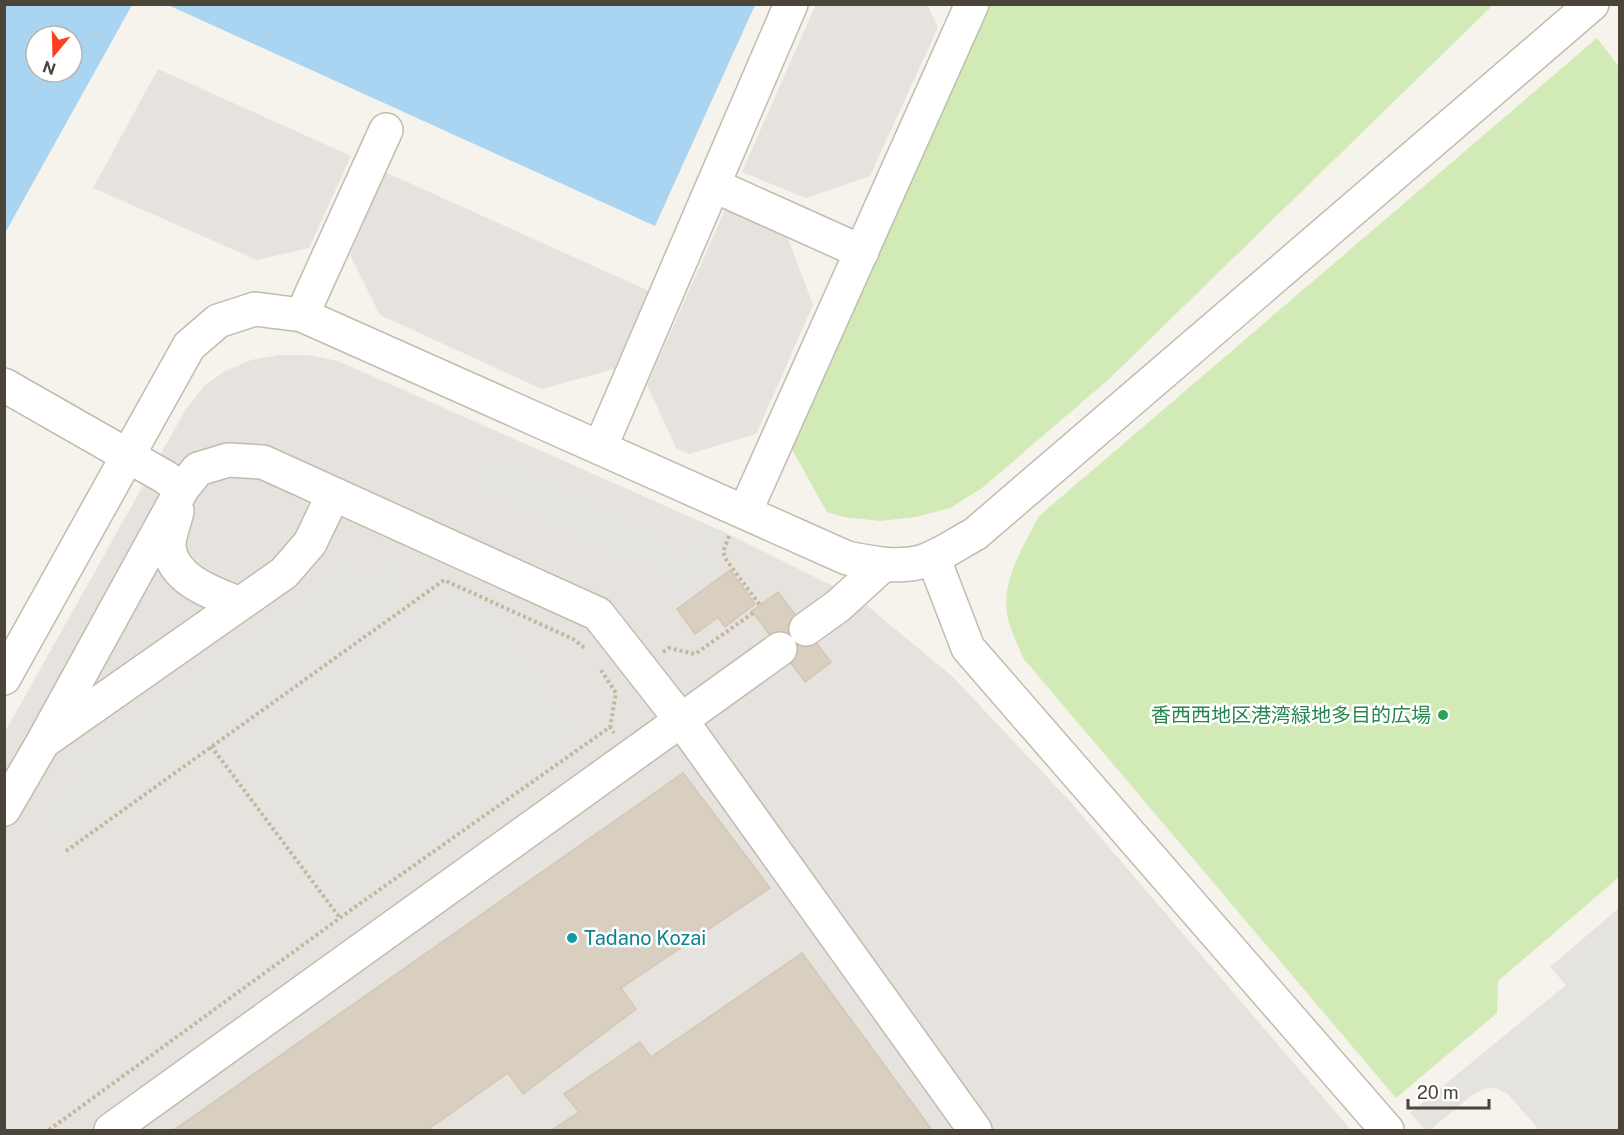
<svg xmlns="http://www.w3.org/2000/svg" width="1624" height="1135" viewBox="0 0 1624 1135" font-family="'Public Sans','Noto Sans JP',sans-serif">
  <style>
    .industrial { fill: #e6e2dd }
    .green { fill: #d2eab5 }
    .parking { fill: #e5e3e0 }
    .water { fill: #a9d4f2; fill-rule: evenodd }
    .building { fill: #d8cfc1; stroke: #d3c7b4; stroke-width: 1.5 }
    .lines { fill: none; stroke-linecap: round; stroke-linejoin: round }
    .minor-casing { stroke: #c2bbae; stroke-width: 36 }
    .path { stroke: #c4b79f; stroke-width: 4; stroke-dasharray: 3 3; stroke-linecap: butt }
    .minor { stroke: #fff; stroke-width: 33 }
    .leisure-dot { fill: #2e9e5b; stroke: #fff; stroke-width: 2 }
    .culture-dot { fill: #0f9aa8; stroke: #fff; stroke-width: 2 }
    .labels { text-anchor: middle; stroke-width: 5; stroke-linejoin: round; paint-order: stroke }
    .leisure-label { font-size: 20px; fill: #27864d; stroke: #fff; text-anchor: end }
    .culture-label { font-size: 20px; fill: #0d838f; stroke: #fff; text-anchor: start }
  </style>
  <rect width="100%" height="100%" fill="#f6f3ec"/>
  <path class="industrial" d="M 816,4 L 927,5 L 938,27 L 870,176 L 806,198 L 742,172 Z
    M 158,69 L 351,156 L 309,248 L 257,260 L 93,188 Z
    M 385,172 L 649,291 L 614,369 L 542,389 L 380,315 L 350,255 Z
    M 726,208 L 787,236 L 813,305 L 756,434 L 689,454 L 676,448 L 647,385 Z
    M 279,355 L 309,355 L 338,361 L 724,532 L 859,599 L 953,677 L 1066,797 L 1351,1130 L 5,1130 L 5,732 L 186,409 L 204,386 L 225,371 L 251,360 Z"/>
  <path class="green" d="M 989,5 L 1493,5 L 1108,380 L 982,488 L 950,508 L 916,517 L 880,521 L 843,517 L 827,512 L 790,446 Z
    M 1597,38 L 1620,68 L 1619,877 L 1498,981 L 1497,1013 L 1396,1098 L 1023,658 C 1019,647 1013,635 1009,623 C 998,585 1022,549 1039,516 Z"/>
  <path class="parking" d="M 486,449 L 670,532 L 666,544 L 672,552 L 691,542 L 700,522 L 724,532 L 715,557 L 722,577 L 677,609 L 665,581 L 466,493 Z
    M 355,551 L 368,569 L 391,553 L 417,590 L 393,608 L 402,620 L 450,586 L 497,606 L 585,736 L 342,907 L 212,736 L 59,849 L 31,811 L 71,781 L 59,761 Z
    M 1619,908 L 1619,1130 L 1539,1130 L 1508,1094 L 1496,1088 L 1484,1089 L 1472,1095 L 1430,1130 L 1425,1130 L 1410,1113 L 1566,985 L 1550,967 Z"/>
  <path class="water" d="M 5,4 L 132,5 L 5,233 L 4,5 ZM 36,36 L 72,36 L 72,72 L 36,72 Z
    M 168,5 L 755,4 L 755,5 L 655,226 Z"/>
  <path class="building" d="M 730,570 L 755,604 L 725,627 L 718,617 L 695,634 L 677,609 Z
    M 778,592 L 831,662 L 805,682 L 752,611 Z
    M 683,773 L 770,888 L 621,988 L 636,1009 L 523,1094 L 508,1073 L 427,1130 L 174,1130 Z
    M 802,953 L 932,1130 L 552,1130 L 579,1112 L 564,1094 L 640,1042 L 651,1057 Z"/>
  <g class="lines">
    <g class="minor-casing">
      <path id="minor" d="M 713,185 L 862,252
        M 302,315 L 386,130
        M 4,385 L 165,477 L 182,489 L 198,469 L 228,460 L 263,462 L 598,614 L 681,720 L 975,1130
        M 600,448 L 791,4
        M 182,489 L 43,742 L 284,573 L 310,543 L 333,495
        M 177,511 C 175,521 168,537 169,548 C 174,581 213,593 240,604
        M 745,512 L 972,4
        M 933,557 L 968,648 L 1387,1130
        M 806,629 L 838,606 L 883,565
        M 4,678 L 189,346 L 218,321 L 255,309 L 302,315 L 847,558 C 871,563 897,568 921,562 C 940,556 958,543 975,534 L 1592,4
        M 4,809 L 43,742
        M 111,1130 L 780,649"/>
    </g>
    <path class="path" d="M 729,536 L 723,552 L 727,561 L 760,605
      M 663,652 L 669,648 L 695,654 L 753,613
      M 601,670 L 616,693 L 610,727
      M 211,746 L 340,918
      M 66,851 L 444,580 L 573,639 L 586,649
      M 49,1130 L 355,907 L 610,727 L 614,733"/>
    <use href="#minor" class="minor"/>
  </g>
  <circle class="leisure-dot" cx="1443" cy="715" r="6"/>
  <circle class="culture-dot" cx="572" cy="938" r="6"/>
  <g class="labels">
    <g class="leisure-label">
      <text x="1431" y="722">香西西地区港湾緑地多目的広場</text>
    </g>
    <g class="culture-label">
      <text x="584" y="945">Tadano Kozai</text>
    </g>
  </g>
  <rect width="1624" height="1135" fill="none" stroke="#4b4439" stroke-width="12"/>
  <g transform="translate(54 54) rotate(199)"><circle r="28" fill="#ffffff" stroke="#b7b4b0" stroke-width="1.5"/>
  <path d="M0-4.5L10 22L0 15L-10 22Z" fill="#fc3f1d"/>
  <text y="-9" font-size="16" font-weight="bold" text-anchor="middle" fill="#4b4439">N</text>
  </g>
  <path d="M1408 1099v9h81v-9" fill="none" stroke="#4b4439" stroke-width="3"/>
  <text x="1417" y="1099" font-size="18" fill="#4b4439" stroke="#ffffff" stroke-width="4.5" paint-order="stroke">20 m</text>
</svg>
